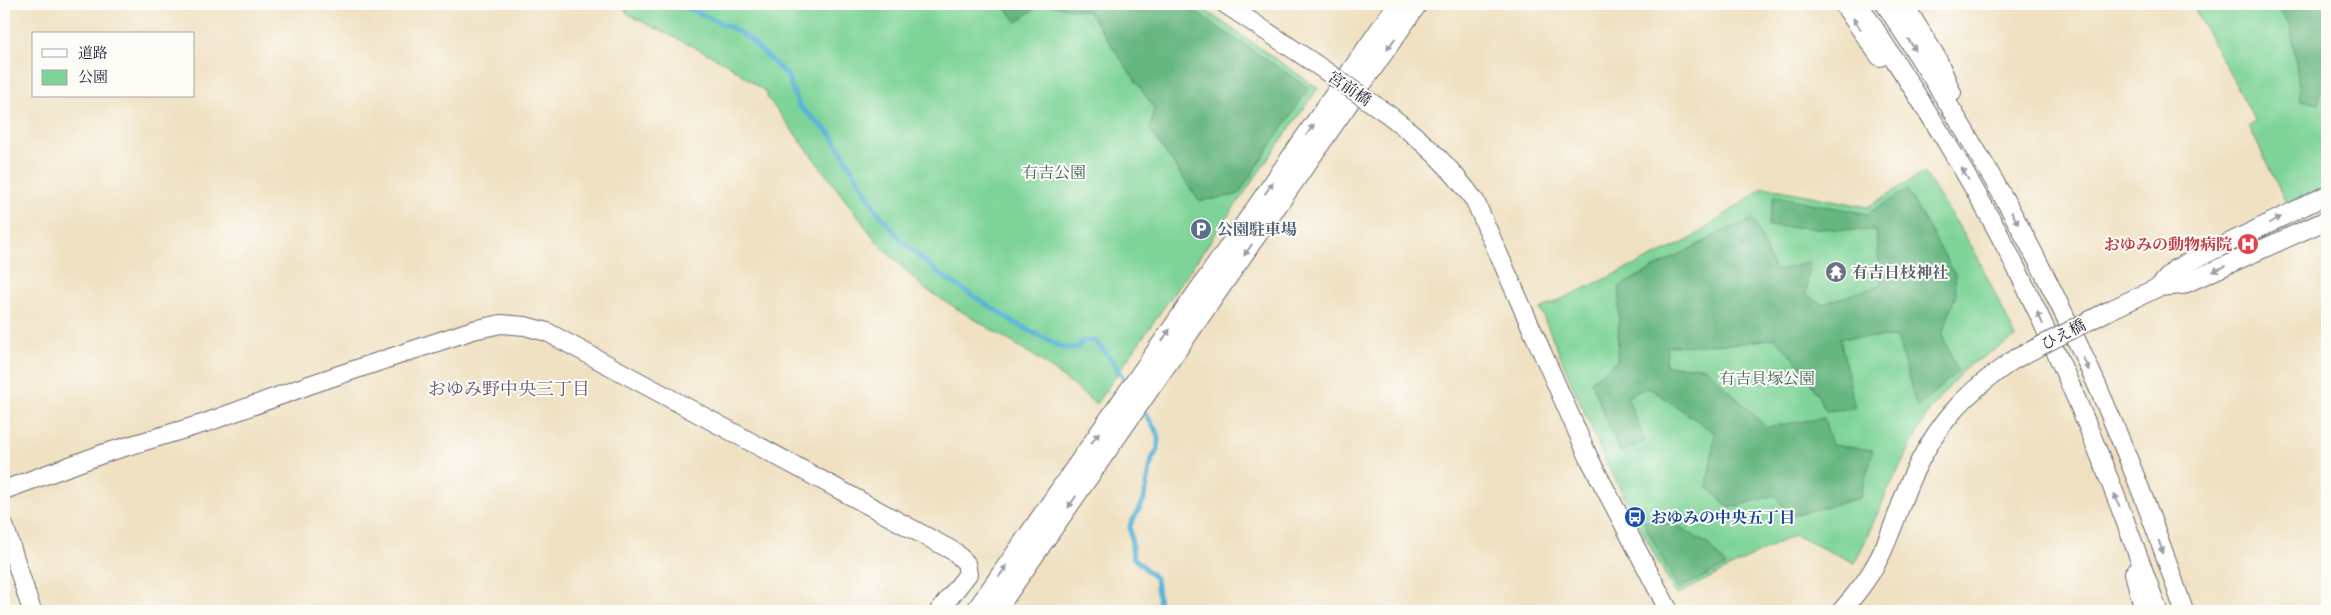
<svg xmlns="http://www.w3.org/2000/svg" width="2331" height="615" viewBox="0 0 2331 615" font-family="'IM FELL Double Pica','Noto Serif JP',serif">
  <style>
    .green { fill: #7ed498; stroke: #507b6a }
    .forest { fill: #66b680; stroke: #446c5e }
    .lines { fill: none; stroke-linecap: round; stroke-linejoin: round }
    .stream { stroke: #5ab4d8; stroke-width: 5 }
    .minor-casing { stroke: #6a656a; stroke-width: 20 }
    .minor { stroke: #fff; stroke-width: 18 }
    .minor-bridge-casing { stroke: #6a656a; stroke-width: 20; stroke-linecap: butt }
    .minor-bridge { stroke: #fff; stroke-width: 18 }
    .oneway { fill: #9c9ca7 }
    .labels { text-anchor: middle; stroke-width: 4; stroke-linejoin: round; paint-order: stroke }
    .street-label { font-size: 16px; fill: #22223b; stroke: #fdfcf7 }
    .park-label { font-size: 16px; fill: #42605c; stroke: #fdfcf7 }
    .service-label { font-size: 16px; font-weight: bold; fill: #4e5e75; stroke: #fdfcf7; text-anchor: start }
    .health-label { font-size: 16px; font-weight: bold; fill: #be3a42; stroke: #fdfcf7; text-anchor: end }
    .worship-label { font-size: 16px; font-weight: bold; fill: #5b616d; stroke: #fdfcf7; text-anchor: start }
    .transit-label { font-size: 16px; font-weight: bold; fill: #164399; stroke: #fdfcf7; text-anchor: start }
    .neighbourhood-label { font-size: 18px; fill: #615170; stroke: #fdfcf7 }
  </style>
  <rect width="100%" height="100%" fill="#fdfcf7"/>
  <filter id="ink" filterUnits="userSpaceOnUse"><feTurbulence type="fractalNoise" baseFrequency=".02" numOctaves="2"/><feDisplacementMap in="SourceGraphic" scale="10" xChannelSelector="R" yChannelSelector="G"/><feConvolveMatrix kernelMatrix="1 2 1 2 8 2 1 2 1" color-interpolation-filters="sRGB"/></filter>
  <filter id="wash" filterUnits="userSpaceOnUse"><feTurbulence type="fractalNoise" baseFrequency=".0096" numOctaves="4" result="noise"/><feDisplacementMap in="SourceGraphic" scale="20" xChannelSelector="R" yChannelSelector="G"/><feGaussianBlur stdDeviation="1.12" result="paint"/><feColorMatrix in="noise" values="0 0 0 0 0 0 0 0 0 0 0 0 0 0 0 0 0 1.4 0 .05"/><feComposite in="paint" operator="in"/></filter>
  <g filter="url(#wash)">
    <rect width="100%" height="100%" fill="#f0e1c2"/>
    <path class="green" d="M 620,4 L 1196,4 L 1318,88 L 1096,404 L 1039,359 L 922,287 L 878,243 L 767,97 L 767,93 L 726,63 L 629,15 Z
      M 2192,4 L 2327,4 L 2327,187 L 2288,207 L 2249,126 L 2256,122 Z
      M 1924,172 L 1974,250 L 2016,337 L 1965,368 L 1929,411 L 1889,488 L 1855,563 L 1794,535 L 1676,595 L 1605,460 L 1540,309 L 1689,240 L 1764,187 L 1868,207 Z"/>
    <path class="forest" d="M 1003,4 L 1041,4 L 1017,22 Z
      M 1043,4 L 1183,4 L 1309,88 L 1238,195 L 1199,201 L 1150,130 L 1154,108 L 1089,12 Z
      M 2276,4 L 2327,4 L 2327,75 L 2318,104 L 2301,100 L 2291,28 Z
      M 1907,190 L 1955,274 L 1956,294 L 1942,335 L 1958,371 L 1917,408 L 1897,337 L 1840,338 L 1855,408 L 1826,411 L 1804,370 L 1775,338 L 1736,344 L 1667,346 L 1666,366 L 1705,367 L 1766,427 L 1824,418 L 1832,445 L 1873,450 L 1860,498 L 1790,516 L 1775,495 L 1730,508 L 1707,487 L 1715,433 L 1648,387 L 1627,397 L 1645,441 L 1620,452 L 1591,381 L 1617,361 L 1620,286 L 1724,231 L 1753,219 L 1775,271 L 1810,262 L 1806,294 L 1822,304 L 1881,285 L 1876,231 L 1768,226 L 1774,196 L 1867,214 Z
      M 1643,521 L 1675,524 L 1709,545 L 1726,566 L 1678,589 Z"/>
    <g class="lines">
      <path class="stream" d="M 679,4 L 734,29 L 750,40 L 787,75 L 799,106 L 831,134 L 877,211 L 901,240 L 938,273 L 1015,323 L 1063,348 L 1077,348 L 1083,341 L 1095,341 L 1113,362 L 1128,386
        M 1142,408 L 1158,434 L 1158,449 L 1152,459 L 1144,500 L 1130,525 L 1133,557 L 1156,579 L 1160,611"/>
    </g>
  </g>
  <g filter="url(#ink)">
    <g class="lines">
      <g class="minor-casing">
        <path id="minor" d="M 1225,4 L 1311,61
          M 1843,4 L 1880,57
          M 1859,4 C 1907,80 1958,156 2000,236 C 2063,357 2113,483 2158,611
          M 1885,4 C 1933,78 1980,153 2022,231 C 2085,350 2142,483 2184,611
          M 1904,4 L 1937,58 L 1952,93
          M 1389,115 C 1424,142 1449,165 1475,201 L 1589,458 L 1669,611
          M 2159,287 L 2175,269 L 2327,195
          M 2110,310 L 2159,287 L 2182,285 L 2327,220
          M 4,490 L 105,453 L 205,423 L 309,385 L 473,330 L 501,324 L 525,326 L 547,332 L 955,552 L 966,563 L 968,574 L 939,611
          M 4,525 L 32,611
          M 2134,573 L 2144,611
          M 975,611 L 1397,4
          M 996,611 L 1418,4
          M 1841,611 C 1854,597 1868,579 1877,562 C 1891,537 1899,507 1910,481 C 1936,424 1964,393 2015,359"/>
      </g>
      <use href="#minor" class="minor"/>
      <g class="minor-bridge-casing">
        <path id="minor-bridge" d="M 1311,61 L 1389,115
          M 2015,359 L 2110,310"/>
      </g>
      <use href="#minor-bridge" class="minor-bridge"/>
    </g>
    <defs><path id="oneway-solid" d="M-6-.8H1V-3.2L6.5 0L1 3.2V.8H-6Z" transform="scale(1.25)"/></defs>
    <g class="oneway">
      <use href="#oneway-solid" transform="translate(1857 24) rotate(-124)"/>
      <use href="#oneway-solid" transform="translate(1391 44) rotate(125)"/>
      <use href="#oneway-solid" transform="translate(1912 45) rotate(58)"/>
      <use href="#oneway-solid" transform="translate(1310 130) rotate(-55)"/>
      <use href="#oneway-solid" transform="translate(1965 174) rotate(-121)"/>
      <use href="#oneway-solid" transform="translate(1269 188) rotate(-55)"/>
      <use href="#oneway-solid" transform="translate(2015 218) rotate(60)"/>
      <use href="#oneway-solid" transform="translate(2275 220) rotate(-26)"/>
      <use href="#oneway-solid" transform="translate(1248 250) rotate(125)"/>
      <use href="#oneway-solid" transform="translate(2219 269) rotate(156)"/>
      <use href="#oneway-solid" transform="translate(2040 318) rotate(-115)"/>
      <use href="#oneway-solid" transform="translate(1166 335) rotate(-56)"/>
      <use href="#oneway-solid" transform="translate(2086 364) rotate(66)"/>
      <use href="#oneway-solid" transform="translate(1095 438) rotate(-55)"/>
      <use href="#oneway-solid" transform="translate(2117 500) rotate(-111)"/>
      <use href="#oneway-solid" transform="translate(1072 502) rotate(124)"/>
      <use href="#oneway-solid" transform="translate(2161 547) rotate(70)"/>
      <use href="#oneway-solid" transform="translate(1003 571) rotate(-55)"/>
    </g>
  </g>
  <defs>
    <g id="parking-disc" transform="scale(1.125)"><circle r="9.5" fill="#5c6f8a" stroke="#fdfcf7"/><path d="M-3.5-5.5H1a3.5 3.5 0 0 1 0 7H-1V5.5H-3.5ZM-1-3.4V-.6H.8a1.4 1.4 0 0 0 0-2.8Z" fill="#fff"/></g>
    <g id="hospital-disc" transform="scale(1.125)"><circle r="9.5" fill="#e0444e" stroke="#fdfcf7"/><path d="M-5-5h3v3.5h4V-5h3V5h-3V1.5h-4V5h-3Z" fill="#fff"/></g>
    <g id="temple-disc" transform="scale(1.125)"><circle r="9.5" fill="#6b7280" stroke="#fdfcf7"/><path d="M0-6L5-2H3V0L6.5 2.5H4V6H1.5V3h-3V6H-4V2.5H-6.5L-3 0V-2H-5Z" fill="#fff"/></g>
    <g id="bus-disc" transform="scale(1.125)"><circle r="9.5" fill="#1a4fb4" stroke="#fdfcf7"/><path d="M-5-6H5V4H4V6H2V4H-2V6H-4V4H-5ZM-3.5-4V0h7V-4ZM-3.5 1.2v1.5H-2V1.2ZM2 1.2v1.5H3.5V1.2Z" fill="#fff"/></g>
  </defs>
  <g fill-rule="evenodd">
    <use href="#parking-disc" x="1201" y="229"/>
    <use href="#hospital-disc" x="2248" y="244"/>
    <use href="#temple-disc" x="1836" y="272"/>
    <use href="#bus-disc" x="1635" y="517"/>
  </g>
  <g class="labels">
    <g class="street-label">
      <text transform="translate(1350 88) rotate(34)" y="6">宮前橋</text>
      <text transform="translate(2063 334) rotate(-27)" y="6">ひえ橋</text>
    </g>
    <g class="park-label">
      <text x="1054" y="178">有吉公園</text>
      <text x="1767" y="384">有吉貝塚公園</text>
    </g>
    <g class="service-label">
      <text x="1217" y="235">公園駐車場</text>
    </g>
    <g class="health-label">
      <text x="2232" y="250">おゆみの動物病院</text>
    </g>
    <g class="worship-label">
      <text x="1852" y="278">有吉日枝神社</text>
    </g>
    <g class="transit-label">
      <text x="1651" y="523">おゆみの中央五丁目</text>
    </g>
    <g class="neighbourhood-label">
      <text x="509" y="395">おゆみ野中央三丁目</text>
    </g>
  </g>
  <rect width="2331" height="615" fill="none" stroke="#fdfcf7" stroke-width="20"/>
  <rect x="32" y="32" width="162" height="65" fill="#fdfcf7" stroke="#a5a5ac"/>
  <rect x="42" y="49" width="25" height="8" fill="#ffffff" stroke="#a5a5ac"/>
  <text x="78" y="58" font-size="15" fill="#22223b">道路</text>
  <rect x="42" y="70" width="25" height="15" fill="#7ed498" stroke="#a5a5ac"/>
  <text x="78" y="82" font-size="15" fill="#22223b">公園</text>
</svg>
